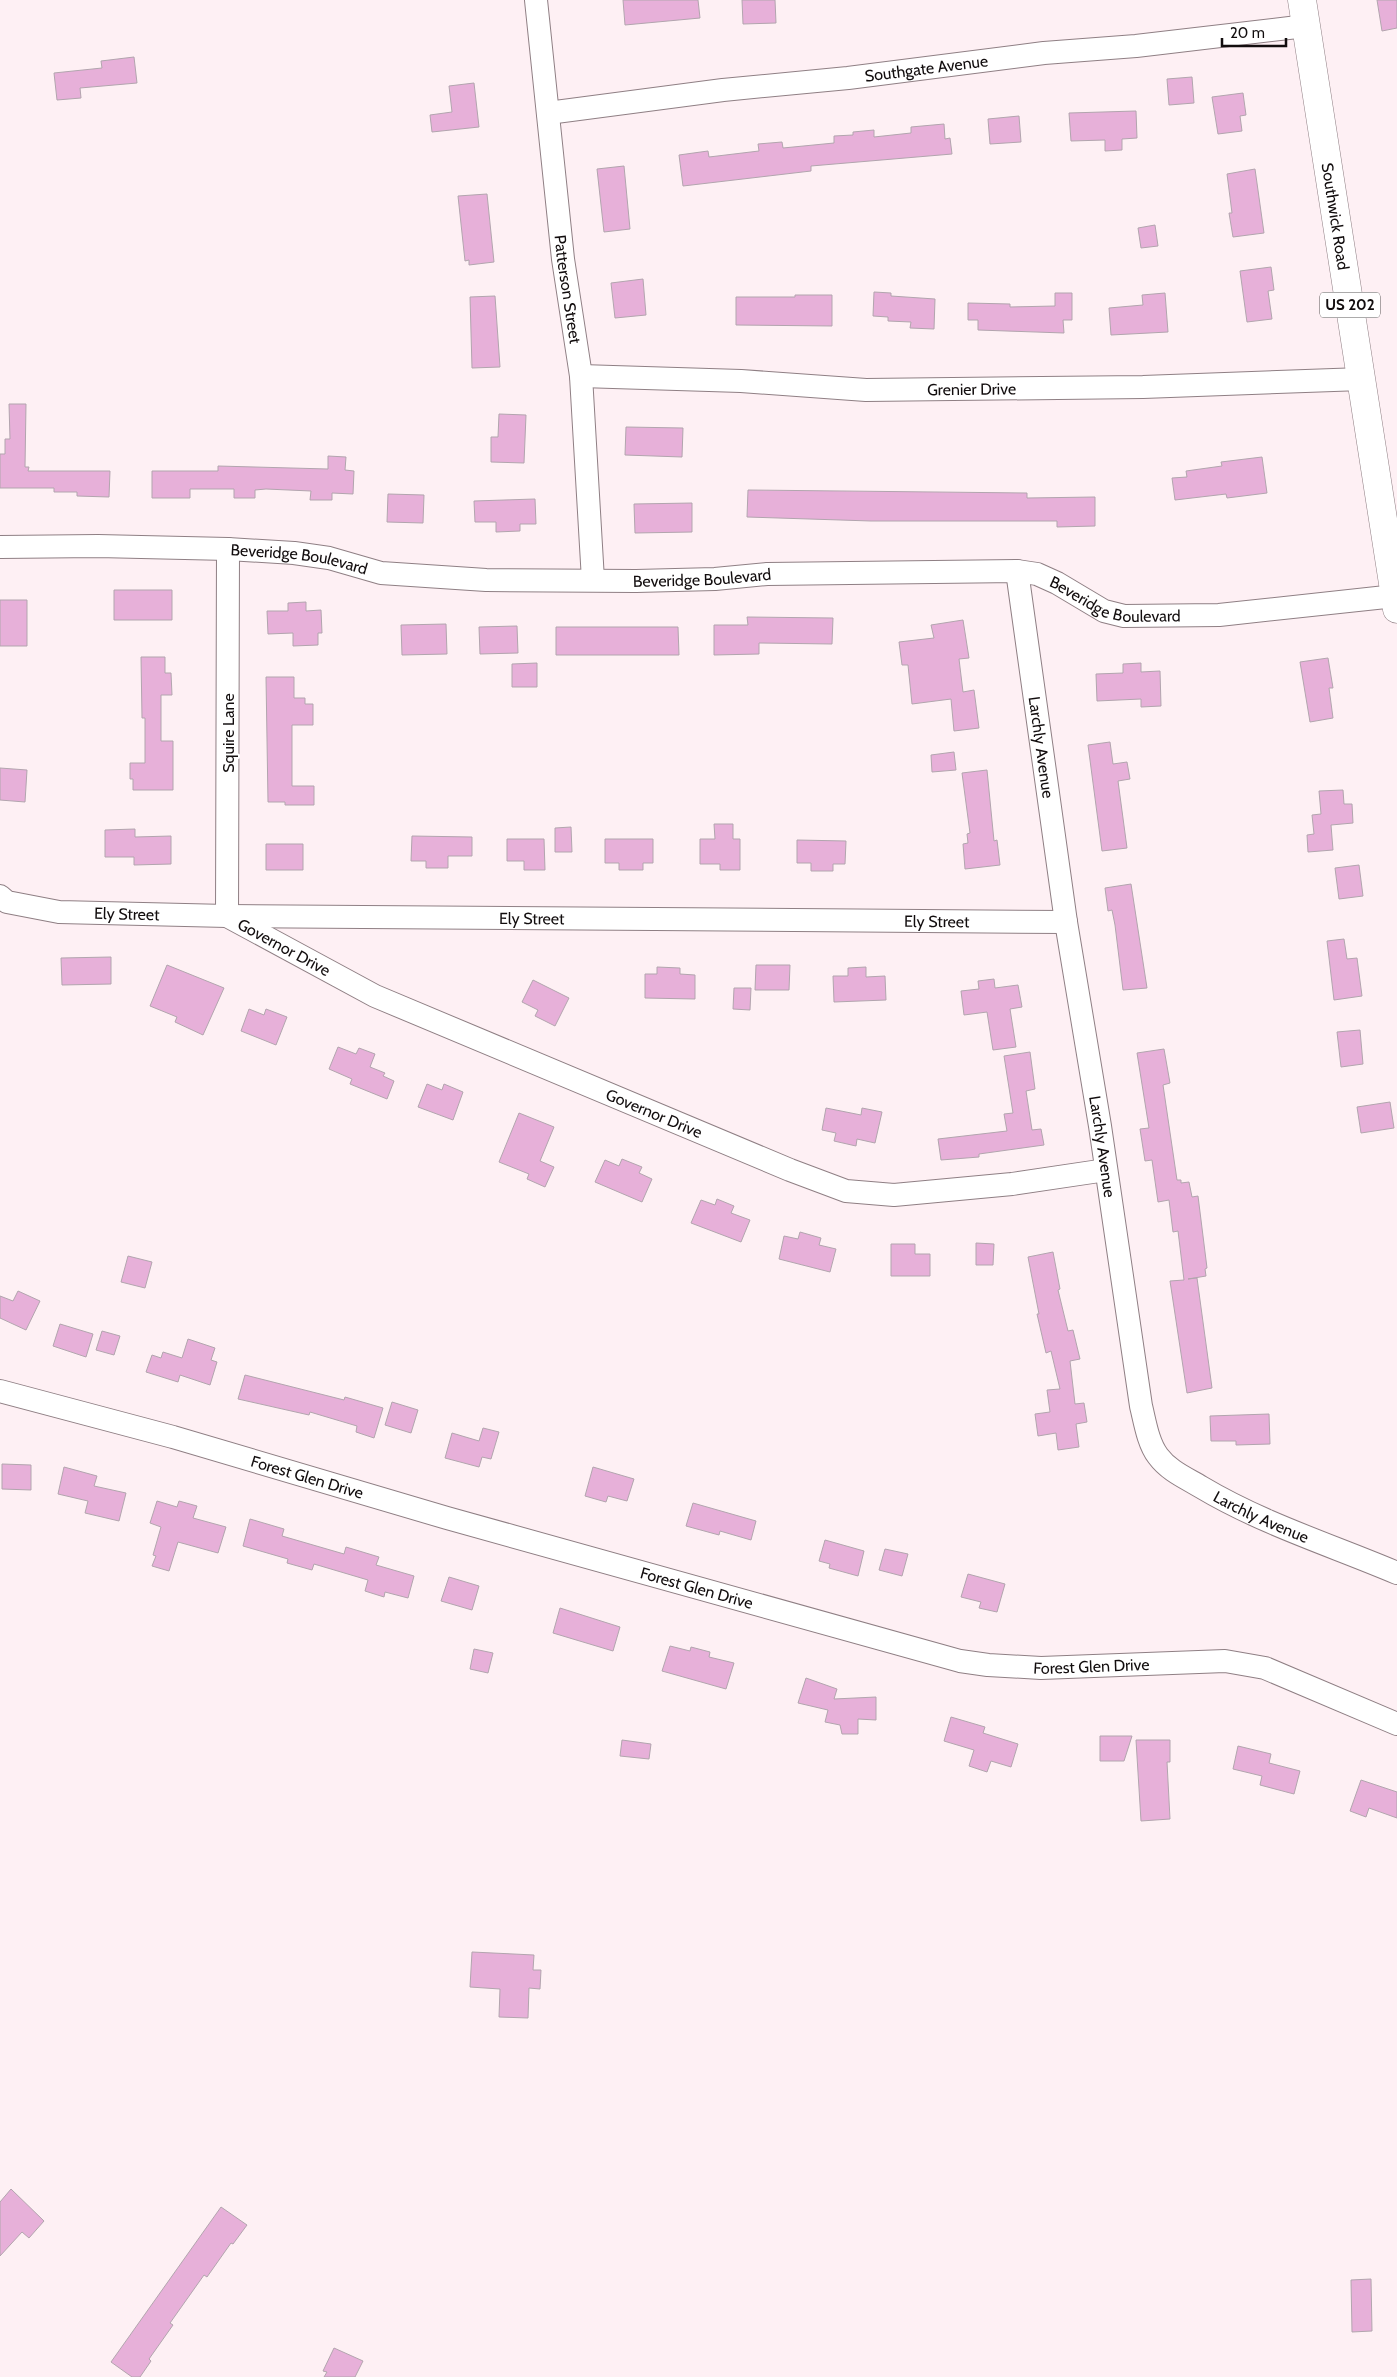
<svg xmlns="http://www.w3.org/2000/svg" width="1397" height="2377" viewBox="0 0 1397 2377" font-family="Cabin,sans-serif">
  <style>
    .building { fill: #e7b0d9; stroke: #b2a5ae }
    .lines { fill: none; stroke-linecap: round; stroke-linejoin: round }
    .street-casing { stroke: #8f7f84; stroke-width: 24 }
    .highway-casing { stroke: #8f7f84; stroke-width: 29 }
    .street { stroke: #fff; stroke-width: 22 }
    .highway { stroke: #fff; stroke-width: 28 }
    .labels { text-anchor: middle; stroke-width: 4; stroke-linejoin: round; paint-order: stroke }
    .shield { fill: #fff; stroke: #595656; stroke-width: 1 }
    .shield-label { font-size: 15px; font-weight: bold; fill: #120d0e }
    .street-label { font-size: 16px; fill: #120d0e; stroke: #fff }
  </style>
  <rect width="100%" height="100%" fill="#fef0f4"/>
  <path class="building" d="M 623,0 L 698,0 L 700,18 L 625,25 Z
    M 742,0 L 775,0 L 776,23 L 743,24 Z
    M 1377,0 L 1397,0 L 1397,28 L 1382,31 Z
    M 134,57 L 137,83 L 80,88 L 81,98 L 57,100 L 54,73 L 102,68 L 101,61 Z
    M 1192,77 L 1194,103 L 1169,105 L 1167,79 Z
    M 474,83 L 479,127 L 432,132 L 430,115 L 452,112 L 449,86 Z
    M 1243,93 L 1246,115 L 1240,116 L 1242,131 L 1218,134 L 1212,97 Z
    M 1136,111 L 1137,138 L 1122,139 L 1122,150 L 1105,151 L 1105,140 L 1071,141 L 1069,113 Z
    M 1019,116 L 1021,142 L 990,144 L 988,119 Z
    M 944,124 L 945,139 L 950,138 L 952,154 L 811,166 L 811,171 L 683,186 L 679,155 L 708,151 L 709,157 L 759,151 L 758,144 L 782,142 L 783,148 L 834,143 L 834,136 L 853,135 L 853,132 L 874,130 L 874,137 L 911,133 L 911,127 Z
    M 624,166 L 630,229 L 604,232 L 597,169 Z
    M 1255,169 L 1264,233 L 1233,237 L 1229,213 L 1232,213 L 1227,174 Z
    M 487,194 L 494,262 L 469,265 L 469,260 L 465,261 L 458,196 Z
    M 1155,225 L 1158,246 L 1141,248 L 1138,228 Z
    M 1271,267 L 1274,290 L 1268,291 L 1272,319 L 1247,322 L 1240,271 Z
    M 643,279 L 646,315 L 615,318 L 611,283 Z
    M 874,292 L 891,293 L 891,296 L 935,299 L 934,329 L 910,328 L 911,322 L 888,321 L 888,317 L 873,316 Z
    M 1055,293 L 1072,293 L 1072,320 L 1063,320 L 1064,333 L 978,330 L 978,320 L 968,320 L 968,303 L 1010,304 L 1010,307 L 1055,306 Z
    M 1165,293 L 1168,332 L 1111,335 L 1109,308 L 1143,305 L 1142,295 Z
    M 795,295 L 832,295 L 832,326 L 736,325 L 736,297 L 795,297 Z
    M 495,296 L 500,367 L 472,368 L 470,297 Z
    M 9,404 L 26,404 L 25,467 L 29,467 L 28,471 L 110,471 L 109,497 L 77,496 L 77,492 L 54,492 L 54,488 L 0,488 L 0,454 L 5,454 L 5,439 L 10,439 Z
    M 499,414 L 526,415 L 524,463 L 491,462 L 491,437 L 498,437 Z
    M 626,427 L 683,428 L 682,457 L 625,455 Z
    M 328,456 L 346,457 L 345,470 L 354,471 L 353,494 L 332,493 L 332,500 L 310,500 L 311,491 L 266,489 L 255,490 L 255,498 L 234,498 L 234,489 L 190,489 L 190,498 L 152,498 L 152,471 L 218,471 L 218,466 L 328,469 Z
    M 1262,457 L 1267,493 L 1227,498 L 1226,494 L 1175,500 L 1172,478 L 1187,477 L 1186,471 L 1222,466 L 1221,462 Z
    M 748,490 L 1027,493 L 1027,498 L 1095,497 L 1095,526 L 1057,527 L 1057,521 L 871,521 L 747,517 Z
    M 388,494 L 424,495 L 423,523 L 387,522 Z
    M 535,499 L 536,524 L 520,524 L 520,531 L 496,532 L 496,522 L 475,522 L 474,501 Z
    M 692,503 L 692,532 L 635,533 L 634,504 Z
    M 114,590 L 172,590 L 172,620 L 114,620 Z
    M 0,600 L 27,600 L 27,646 L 0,646 Z
    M 306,602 L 306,611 L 321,610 L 322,633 L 318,633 L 318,645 L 293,646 L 293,633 L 268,634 L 267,611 L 288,611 L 288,603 Z
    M 747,617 L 833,618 L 832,644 L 759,643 L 759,654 L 714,655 L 714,625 L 748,625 Z
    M 963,620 L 969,658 L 959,659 L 963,692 L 974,690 L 979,728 L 954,731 L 951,699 L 912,704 L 908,665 L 902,665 L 899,642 L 934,638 L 931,625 Z
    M 446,624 L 447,654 L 402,655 L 401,625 Z
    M 517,626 L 518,653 L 480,654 L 479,627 Z
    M 556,627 L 678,627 L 679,655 L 556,655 Z
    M 141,657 L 165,657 L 165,673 L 171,673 L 172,695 L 161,695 L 161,741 L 173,741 L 173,790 L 133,790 L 133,779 L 130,779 L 130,763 L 145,763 L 145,718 L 142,718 Z
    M 1328,658 L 1333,688 L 1329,688 L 1333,718 L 1310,722 L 1300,662 Z
    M 537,663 L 537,687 L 512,687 L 512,664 Z
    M 1141,663 L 1141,672 L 1160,671 L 1161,706 L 1141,707 L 1141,699 L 1097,701 L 1096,674 L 1123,673 L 1123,664 Z
    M 266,677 L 294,677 L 294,698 L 305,698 L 305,704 L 313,704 L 313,725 L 292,725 L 292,786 L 314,786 L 314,805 L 285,805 L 285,802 L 268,802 Z
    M 1110,742 L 1113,764 L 1127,762 L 1130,779 L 1118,781 L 1127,848 L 1102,851 L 1088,745 Z
    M 954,752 L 956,770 L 932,772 L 931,755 Z
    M 0,768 L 27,770 L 25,802 L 0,800 Z
    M 987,770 L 994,841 L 997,840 L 1000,865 L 965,869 L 963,844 L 968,843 L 967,834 L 970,833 L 962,773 Z
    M 1343,790 L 1344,804 L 1352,804 L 1353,823 L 1331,825 L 1333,850 L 1308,852 L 1307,835 L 1314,834 L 1312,815 L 1321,814 L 1319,791 Z
    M 714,824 L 733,824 L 733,839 L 740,839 L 740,870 L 720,870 L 720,864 L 700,864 L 700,839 L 715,839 Z
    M 571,827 L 572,852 L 555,852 L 555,828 Z
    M 135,829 L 135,837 L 171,836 L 171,864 L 134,865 L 134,857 L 105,857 L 105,830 Z
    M 412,836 L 472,837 L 472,856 L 448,856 L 448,868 L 426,868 L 426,861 L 411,861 Z
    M 507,839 L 544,839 L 545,870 L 524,870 L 524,861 L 507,861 Z
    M 605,839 L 653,839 L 653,863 L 643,863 L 643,870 L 619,870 L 619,863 L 605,863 Z
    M 797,840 L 846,841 L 845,864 L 833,864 L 833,871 L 811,871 L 811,863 L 797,863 Z
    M 266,844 L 303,844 L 303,870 L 266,870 Z
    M 1359,865 L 1363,896 L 1339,899 L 1335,868 Z
    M 1131,884 L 1147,988 L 1123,990 L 1115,925 L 1112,910 L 1108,911 L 1105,888 Z
    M 1344,939 L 1347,959 L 1357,958 L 1362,996 L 1334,1000 L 1327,941 Z
    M 111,957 L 111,984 L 62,985 L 61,958 Z
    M 167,965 L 224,988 L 203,1035 L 175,1022 L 177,1017 L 150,1006 Z
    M 756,965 L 790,965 L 789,990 L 755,990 Z
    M 657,967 L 680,968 L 680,974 L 695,975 L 695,999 L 645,998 L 645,974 L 657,974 Z
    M 866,967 L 866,977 L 885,976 L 886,1000 L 834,1002 L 833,976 L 848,976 L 848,968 Z
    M 994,979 L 995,988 L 1018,985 L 1022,1007 L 1010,1009 L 1016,1047 L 993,1050 L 987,1012 L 964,1015 L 961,991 L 979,989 L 978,981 Z
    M 533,980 L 569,998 L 555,1026 L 535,1016 L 538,1010 L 522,1002 Z
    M 734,988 L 751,988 L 750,1010 L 733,1009 Z
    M 249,1009 L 264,1015 L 266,1009 L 287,1017 L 276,1045 L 241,1031 Z
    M 1360,1030 L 1363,1064 L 1341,1067 L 1337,1032 Z
    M 338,1047 L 356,1054 L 359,1048 L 375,1054 L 370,1067 L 385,1073 L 383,1076 L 394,1081 L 387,1099 L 350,1084 L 352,1079 L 329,1069 Z
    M 1164,1049 L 1170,1083 L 1163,1085 L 1177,1180 L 1181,1180 L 1181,1183 L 1189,1182 L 1192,1197 L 1198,1196 L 1207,1268 L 1205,1269 L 1206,1276 L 1188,1279 L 1197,1278 L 1212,1388 L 1187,1393 L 1170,1281 L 1184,1280 L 1178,1231 L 1173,1232 L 1169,1200 L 1158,1202 L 1152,1160 L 1145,1161 L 1140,1129 L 1149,1128 L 1137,1053 Z
    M 1030,1052 L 1035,1089 L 1026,1091 L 1032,1130 L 1041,1129 L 1044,1145 L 979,1154 L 979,1157 L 941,1160 L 938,1139 L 1007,1131 L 1004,1114 L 1013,1113 L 1004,1056 Z
    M 427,1084 L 442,1090 L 444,1084 L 463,1092 L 453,1120 L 418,1107 Z
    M 1390,1102 L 1394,1128 L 1361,1133 L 1357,1107 Z
    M 826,1108 L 861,1115 L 862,1108 L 882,1112 L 875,1143 L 857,1139 L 856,1146 L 834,1141 L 836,1133 L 822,1130 Z
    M 519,1113 L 554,1127 L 540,1161 L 554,1167 L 545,1187 L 527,1179 L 529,1174 L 499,1162 Z
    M 622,1159 L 642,1167 L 639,1173 L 652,1179 L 642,1202 L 595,1182 L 605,1160 L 619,1166 Z
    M 717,1199 L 734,1206 L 731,1213 L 750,1220 L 741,1242 L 691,1223 L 701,1200 L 715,1205 Z
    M 800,1232 L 821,1238 L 819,1245 L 836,1249 L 830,1272 L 779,1259 L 784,1236 L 798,1239 Z
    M 976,1243 L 994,1244 L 993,1265 L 976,1265 Z
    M 891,1244 L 915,1244 L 915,1254 L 930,1254 L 930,1276 L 891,1276 Z
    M 1053,1252 L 1060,1289 L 1058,1290 L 1068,1331 L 1073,1330 L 1080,1359 L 1070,1361 L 1075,1404 L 1084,1403 L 1087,1422 L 1076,1424 L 1079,1447 L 1058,1450 L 1056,1433 L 1038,1436 L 1035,1414 L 1050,1412 L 1047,1390 L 1060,1389 L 1051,1351 L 1046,1353 L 1037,1314 L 1039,1314 L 1028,1257 Z
    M 128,1256 L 152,1262 L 145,1288 L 121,1282 Z
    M 18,1291 L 40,1301 L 26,1330 L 0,1318 L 0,1296 L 13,1301 Z
    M 60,1324 L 93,1334 L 86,1357 L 53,1346 Z
    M 102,1331 L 120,1336 L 114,1355 L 96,1350 Z
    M 188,1339 L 215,1348 L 211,1360 L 217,1362 L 210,1385 L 180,1375 L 178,1382 L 146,1372 L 152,1355 L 161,1358 L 163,1352 L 182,1358 Z
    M 245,1375 L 344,1400 L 345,1397 L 383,1408 L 374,1438 L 356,1432 L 357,1426 L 310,1412 L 309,1415 L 238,1399 Z
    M 392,1402 L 418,1410 L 411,1433 L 385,1425 Z
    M 1269,1414 L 1270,1444 L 1236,1445 L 1236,1441 L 1211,1441 L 1210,1416 Z
    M 483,1428 L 499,1432 L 491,1459 L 482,1457 L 479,1467 L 445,1458 L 452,1433 L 479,1441 Z
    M 2,1464 L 31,1465 L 31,1490 L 2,1489 Z
    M 64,1467 L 97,1476 L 94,1486 L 126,1493 L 119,1521 L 85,1513 L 88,1501 L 58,1494 Z
    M 593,1467 L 634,1479 L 627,1501 L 608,1496 L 606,1502 L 585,1496 Z
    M 157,1501 L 177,1507 L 179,1501 L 197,1506 L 193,1518 L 226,1527 L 218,1553 L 178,1542 L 169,1571 L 152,1566 L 156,1556 L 153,1555 L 161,1527 L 150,1523 Z
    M 693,1503 L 756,1521 L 751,1540 L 720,1531 L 719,1535 L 686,1526 Z
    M 250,1519 L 284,1529 L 282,1536 L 344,1554 L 346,1547 L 379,1557 L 376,1565 L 414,1576 L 408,1598 L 385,1592 L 384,1597 L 365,1591 L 368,1580 L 314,1564 L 312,1570 L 287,1563 L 288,1559 L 243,1546 Z
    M 825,1540 L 864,1551 L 858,1576 L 829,1568 L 830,1564 L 819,1561 Z
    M 885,1549 L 908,1554 L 902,1576 L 879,1570 Z
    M 968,1574 L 1005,1584 L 997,1612 L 979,1608 L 981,1602 L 961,1597 Z
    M 449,1577 L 479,1586 L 472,1610 L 441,1601 Z
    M 560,1608 L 620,1627 L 613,1651 L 553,1633 Z
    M 670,1646 L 690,1651 L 691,1647 L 710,1652 L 709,1657 L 734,1663 L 726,1689 L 662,1671 Z
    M 474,1649 L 493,1653 L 488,1673 L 470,1669 Z
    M 806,1678 L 837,1689 L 834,1699 L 876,1697 L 876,1720 L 858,1719 L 858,1734 L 842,1734 L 840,1725 L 825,1722 L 828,1710 L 798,1703 Z
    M 951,1717 L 985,1727 L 983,1733 L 1018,1744 L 1011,1767 L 991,1761 L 987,1772 L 969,1766 L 974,1750 L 944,1741 Z
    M 1100,1736 L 1132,1736 L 1124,1761 L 1100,1761 Z
    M 622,1740 L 651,1744 L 649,1759 L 620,1756 Z
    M 1136,1740 L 1170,1740 L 1170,1762 L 1167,1762 L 1170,1819 L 1141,1821 Z
    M 1238,1746 L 1271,1754 L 1269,1763 L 1300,1771 L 1294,1794 L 1260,1785 L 1262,1776 L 1233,1769 Z
    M 1361,1780 L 1397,1792 L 1397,1818 L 1369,1808 L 1366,1817 L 1350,1811 Z
    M 472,1952 L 534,1955 L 533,1970 L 541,1970 L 540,1989 L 529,1988 L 528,2018 L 499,2017 L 500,1989 L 470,1987 Z
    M 11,2189 L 44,2221 L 29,2238 L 22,2232 L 0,2256 L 0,2202 Z
    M 221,2207 L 247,2225 L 233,2244 L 231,2243 L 207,2277 L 204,2275 L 170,2323 L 173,2325 L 149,2359 L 151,2361 L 140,2377 L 132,2377 L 111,2362 Z
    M 1371,2279 L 1372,2331 L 1352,2332 L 1351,2280 Z
    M 334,2348 L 363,2361 L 355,2377 L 324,2377 L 327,2372 L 323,2371 Z"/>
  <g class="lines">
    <g class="street-casing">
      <g id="street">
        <path id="s1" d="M 536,0 L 563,259 L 581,376 L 593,580"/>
        <path id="s2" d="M 548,113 L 723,90 L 848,78 L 1044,53 L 1136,46 L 1306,26"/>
        <path id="s3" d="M 581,376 L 741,381 L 866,390 L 1143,387 L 1362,379"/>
        <path id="s4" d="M 0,547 L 98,546 L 228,549 L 294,553 L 329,558 L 381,573 L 486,580 L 636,581 L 715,579 L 767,574 L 1017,571 L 1037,574 L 1057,583 L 1104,611 L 1124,616 L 1219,615 L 1395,596"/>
        <path id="s5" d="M 228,549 L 227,916 L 375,996 L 790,1170 L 846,1191 L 894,1195 L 1012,1184 L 1106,1170"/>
        <path id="s6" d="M 1017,571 L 1066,922 L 1100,1126 L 1141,1406 C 1145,1422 1148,1443 1158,1456 C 1169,1471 1186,1478 1201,1487 C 1263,1524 1331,1545 1397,1573"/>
        <path id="s7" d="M 0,896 L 7,902 L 59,912 L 227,916 L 1066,922"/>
        <path id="s8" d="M 0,1391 L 173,1437 L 447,1518 L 960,1661 L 988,1665 L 1041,1668 L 1225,1661 L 1265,1668 L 1397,1724"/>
      </g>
    </g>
    <g class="highway-casing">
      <g id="highway">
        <path id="s9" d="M 1302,0 L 1397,609"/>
      </g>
    </g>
    <use href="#street" class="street"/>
    <use href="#highway" class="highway"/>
  </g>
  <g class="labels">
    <rect class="shield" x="1320" y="292.5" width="60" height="25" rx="4"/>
    <g class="shield-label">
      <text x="1350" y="310">US 202</text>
    </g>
    <g class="street-label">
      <text dy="6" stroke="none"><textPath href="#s2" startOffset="381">Southgate Avenue</textPath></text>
      <text dy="6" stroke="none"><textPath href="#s9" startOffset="219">Southwick Road</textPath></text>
      <text dy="6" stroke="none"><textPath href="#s1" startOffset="291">Patterson Street</textPath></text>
      <text dy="6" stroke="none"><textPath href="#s3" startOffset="391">Grenier Drive</textPath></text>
      <text dy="6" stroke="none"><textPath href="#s4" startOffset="300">Beveridge Boulevard</textPath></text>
      <text dy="6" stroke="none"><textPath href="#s4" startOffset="705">Beveridge Boulevard</textPath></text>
      <text dy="6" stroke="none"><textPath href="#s4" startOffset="1125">Beveridge Boulevard</textPath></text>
      <text transform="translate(228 733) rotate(-90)" y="6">Squire Lane</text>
      <text dy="6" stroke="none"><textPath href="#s6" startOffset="178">Larchly Avenue</textPath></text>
      <text dy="6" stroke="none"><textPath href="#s7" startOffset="130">Ely Street</textPath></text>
      <text dy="6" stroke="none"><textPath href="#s7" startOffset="535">Ely Street</textPath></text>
      <text dy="6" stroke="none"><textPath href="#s7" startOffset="940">Ely Street</textPath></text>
      <text dy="6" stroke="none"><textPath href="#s5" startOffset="432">Governor Drive</textPath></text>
      <text dy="6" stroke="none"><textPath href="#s5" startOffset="838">Governor Drive</textPath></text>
      <text dy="6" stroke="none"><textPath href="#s6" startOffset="582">Larchly Avenue</textPath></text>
      <text dy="6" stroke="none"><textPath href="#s8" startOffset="319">Forest Glen Drive</textPath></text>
      <text dy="6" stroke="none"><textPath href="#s6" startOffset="1018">Larchly Avenue</textPath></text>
      <text dy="6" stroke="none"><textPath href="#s8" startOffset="724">Forest Glen Drive</textPath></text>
      <text dy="6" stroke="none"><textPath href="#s8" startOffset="1129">Forest Glen Drive</textPath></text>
    </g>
  </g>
  <path d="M1222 38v8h64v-8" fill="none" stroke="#120d0e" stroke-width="2.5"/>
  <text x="1230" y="38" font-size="15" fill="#120d0e" stroke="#ffffff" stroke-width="4" paint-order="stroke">20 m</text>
</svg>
